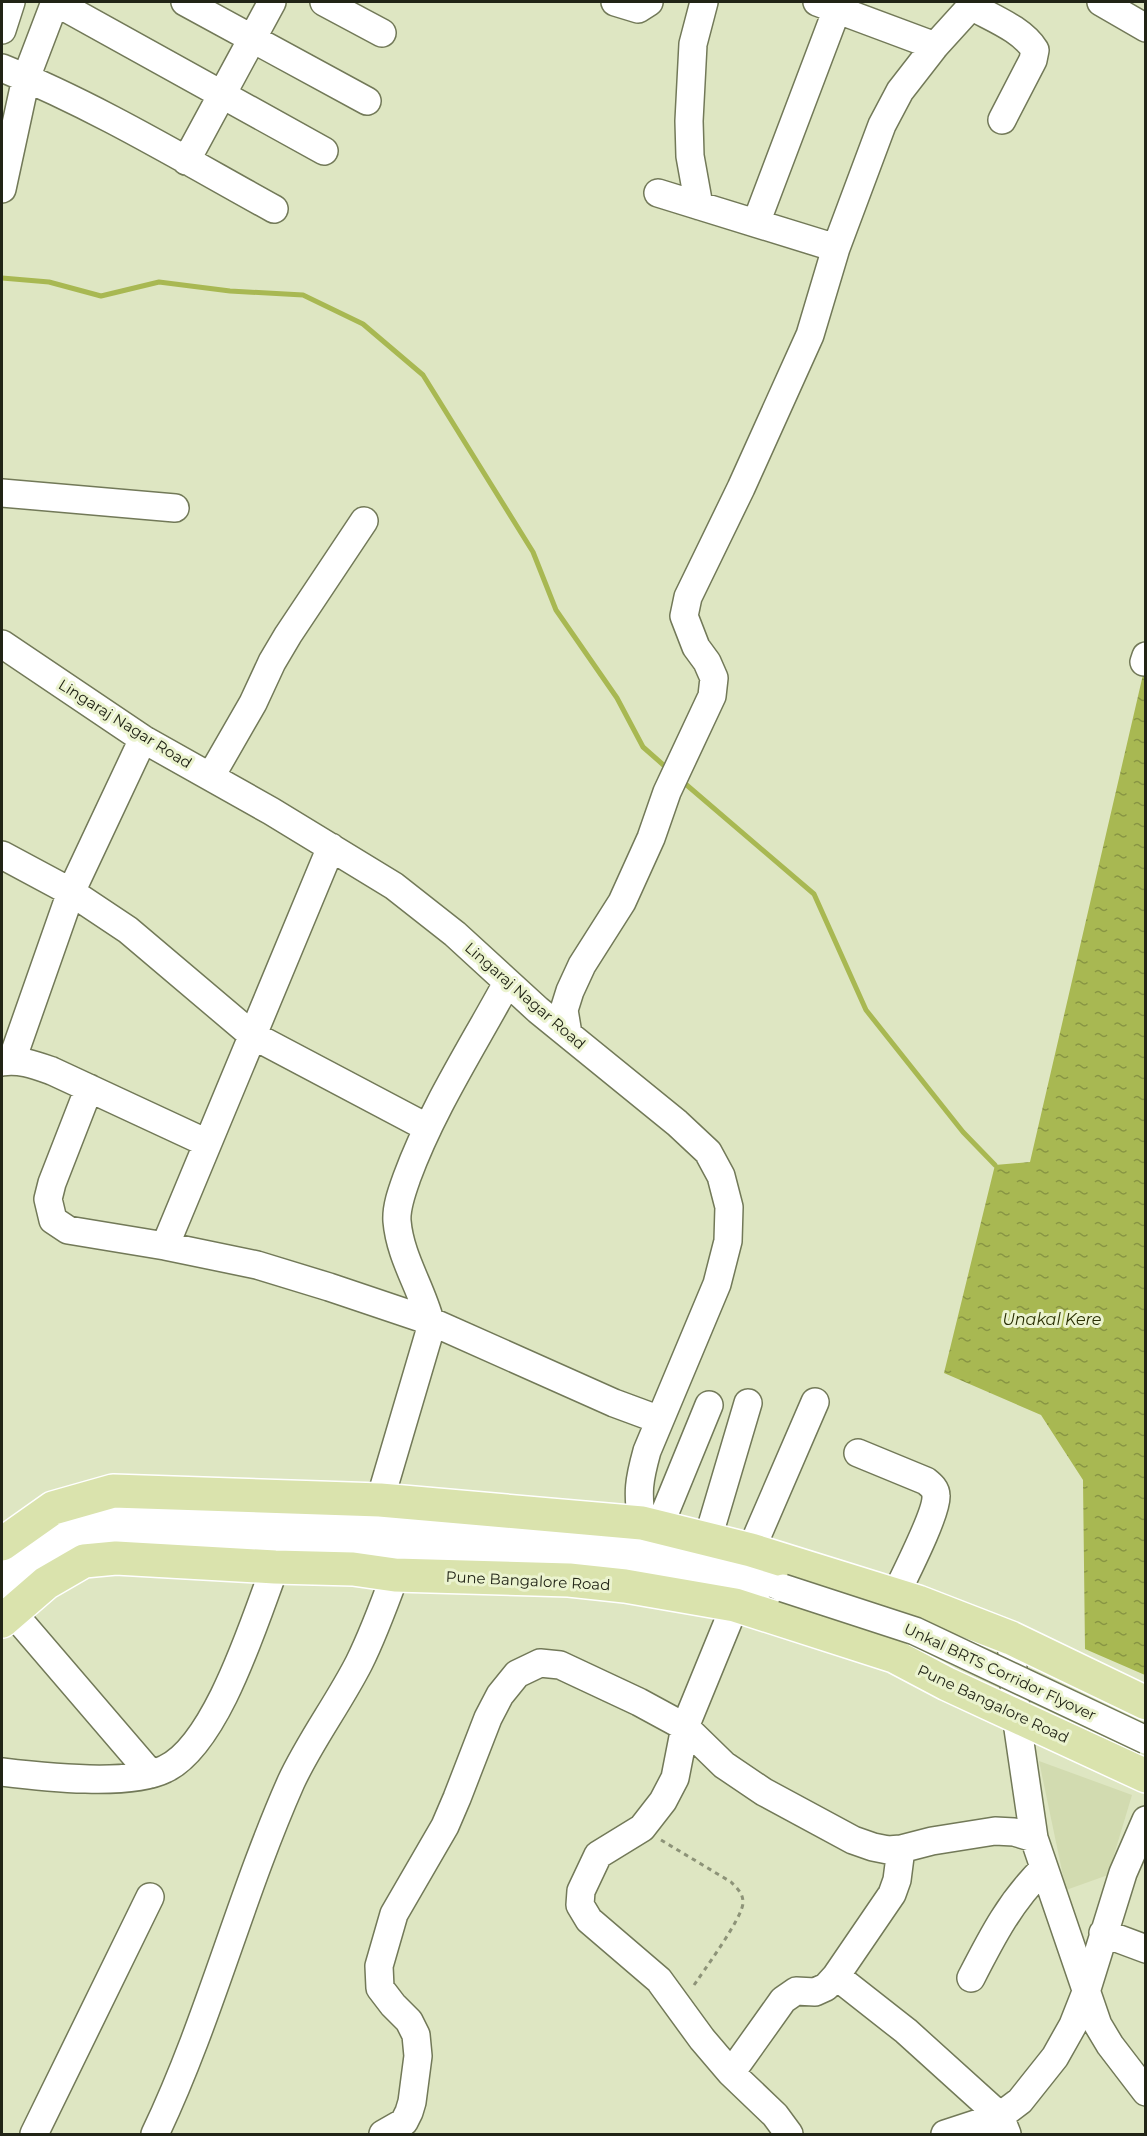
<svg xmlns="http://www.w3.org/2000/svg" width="1147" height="2136" viewBox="0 0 1147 2136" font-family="Montserrat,sans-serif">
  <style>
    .built { fill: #d2dbb0 }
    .water { fill: url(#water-ripples) }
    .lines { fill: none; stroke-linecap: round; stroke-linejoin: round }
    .stream { stroke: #a8b852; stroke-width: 5 }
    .minor-casing { stroke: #727958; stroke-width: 30 }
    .major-casing { stroke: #fff; stroke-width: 36 }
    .path { stroke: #8d9378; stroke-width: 3; stroke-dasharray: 4.5 4.5; stroke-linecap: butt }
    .minor { stroke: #fff; stroke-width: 27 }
    .major { stroke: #dae3ad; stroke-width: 33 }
    .minor-bridge-casing { stroke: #727958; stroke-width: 30; stroke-linecap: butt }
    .minor-bridge { stroke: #fff; stroke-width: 27 }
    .labels { text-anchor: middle; stroke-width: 6; stroke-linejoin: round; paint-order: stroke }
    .street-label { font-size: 15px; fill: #212416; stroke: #ebf3cf }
    .water-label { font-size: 16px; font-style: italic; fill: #272d01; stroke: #ebf3cf }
  </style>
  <defs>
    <pattern id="water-ripples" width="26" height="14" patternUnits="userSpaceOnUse" patternTransform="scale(1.5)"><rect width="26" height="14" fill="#a8b852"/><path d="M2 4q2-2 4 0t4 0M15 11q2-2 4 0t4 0" fill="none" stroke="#889543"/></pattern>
  </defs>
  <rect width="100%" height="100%" fill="#dee6c2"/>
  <path class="built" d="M 1039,1761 L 1132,1795 L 1108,1875 L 1066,1890 Z"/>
  <path class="water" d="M 1145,666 L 1145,1675 L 1085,1649 L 1083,1480 L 1041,1415 L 944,1373 L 995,1165 L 1030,1162 Z"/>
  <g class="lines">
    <path class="stream" d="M 2,278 L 49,282 L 101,296 L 159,282 L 230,291 L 303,295 L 363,324 L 423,375 L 533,552 L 556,610 L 617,698 L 643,747 L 668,769
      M 682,781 L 814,894 L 866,1010 L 963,1132 L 995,1165"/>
    <g class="minor-casing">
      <path id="minor" d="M 55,2 L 324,151
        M 185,2 L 367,101
        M 324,2 L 382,33
        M 615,2 L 638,9 L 649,2
        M 817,2 L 935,46
        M 1101,2 L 1146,28
        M 971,6 C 992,18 1022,29 1035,50 L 1033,60 L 1002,120
        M 2,30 L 11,2
        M 2,68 C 96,106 185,160 274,209
        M 186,161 L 272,2
        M 2,189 L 26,78 L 55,2
        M 658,193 L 836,248
        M 699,206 L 690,156 L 689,121 L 693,44 L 704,2
        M 756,223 L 837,9
        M 2,493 L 175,508
        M 2,644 L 143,739 L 271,811 L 394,886 L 455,934 L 538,1010 L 677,1123 L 708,1152 L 721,1176 L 729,1207 L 728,1241 L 717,1284 L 647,1451 C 639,1480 637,1492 642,1523
        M 1144,662 L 1146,656
        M 211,776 L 253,703 L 272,662 L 288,635 L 364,521
        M 2,855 L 71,892 L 128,930 L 252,1035 L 428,1128
        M 568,1034 L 564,1010 L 570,991 L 582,965 L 622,902 L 651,838 L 667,792 L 712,696 L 714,678 L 707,662 L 696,647 L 684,616 L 688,597 L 741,488 L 810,335 L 836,248 L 882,125 L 900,91 L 935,46 L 975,2
        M 12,1060 L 71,892 L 143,739
        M 2,1062 C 19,1059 35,1065 52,1071 L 207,1143
        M 89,1088 L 52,1183 L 48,1199 L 53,1220 L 68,1230 L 165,1246 L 257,1265 L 329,1287 L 430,1321 L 614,1403 L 660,1420
        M 165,1246 L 331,847
        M 858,1453 L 926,1481 C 931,1485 936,1489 936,1496 C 937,1513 904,1577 895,1596
        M 380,1500 L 429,1334 L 430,1321 C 421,1287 400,1257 397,1221 C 396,1207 402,1191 407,1177 C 432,1109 473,1046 507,983
        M 659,1527 L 709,1405
        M 708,1538 L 748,1403
        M 751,1550 L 815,1402
        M 2,1566 L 14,1556 L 62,1524 L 130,1512 L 364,1522 L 633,1542 L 726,1561 L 783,1588
        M 2,1591 L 25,1571 L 72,1541 L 121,1534 L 575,1560 C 638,1566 699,1579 761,1586
        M 735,1605 L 685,1727 L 675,1778 L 663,1801 L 642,1828 L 598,1855 L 581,1891 L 580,1905 L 589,1920 L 659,1980 L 702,2039 L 731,2073 L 775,2115 L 789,2134
        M 12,1612 L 151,1774
        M 1011,1638 L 1016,1715 L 1034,1838 L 1098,2025 L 1110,2045 L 1146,2092
        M 2,1772 C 43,1777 129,1787 165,1769 C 217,1745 255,1619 275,1567
        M 1103,1933 L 1146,1949
        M 836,1976 L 906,2031 L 1000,2116 L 1007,2134
        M 971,1978 C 993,1935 1010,1902 1044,1868
        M 731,2073 L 783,2000 L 796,1991 L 815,1992 L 826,1987 L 836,1976 L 892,1894 L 897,1880 L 901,1849
        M 34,2134 L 150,1897
        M 155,2134 C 209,2021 240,1897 291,1782 C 310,1741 338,1704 359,1663 C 373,1635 384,1605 395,1575
        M 383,2134 L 404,2122 L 409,2112 L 412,2102 L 418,2056 L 416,2035 L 409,2021 L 393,2005 L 380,1988 L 379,1966 L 394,1914 L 445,1826 L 457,1798 L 488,1718 L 500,1695 L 517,1674 L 540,1663 L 560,1665 L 639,1702 L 685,1727 L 724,1765 L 764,1792 L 853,1840 L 873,1847 L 888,1850 L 901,1849 L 932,1841 L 995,1831 L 1014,1832 L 1034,1838
        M 945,2134 L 1000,2116 L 1020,2101 L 1055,2057 L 1073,2025 L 1086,1992 L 1123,1873 L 1146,1820"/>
    </g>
    <g class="major-casing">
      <path id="major" d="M 2,1544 L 53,1508 L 113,1491 L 380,1500 L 642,1523 L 751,1550 L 918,1602 L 1011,1638 L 1146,1703
        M 2,1621 L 46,1583 L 84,1561 L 116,1558 L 275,1567 L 353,1569 L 395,1575 L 569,1580 L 625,1586 L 735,1605 L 894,1656 L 947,1684 L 1146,1776"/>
    </g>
    <path class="path" d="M 661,1840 L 731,1882 C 736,1887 743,1893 743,1902 C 744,1916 702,1973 692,1988"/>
    <use href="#minor" class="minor"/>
    <use href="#major" class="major"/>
    <g class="minor-bridge-casing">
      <path id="minor-bridge" d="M 783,1588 L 915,1631 L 1146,1740"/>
    </g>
    <use href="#minor-bridge" class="minor-bridge"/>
  </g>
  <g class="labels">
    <g class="street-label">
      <text transform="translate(125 724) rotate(32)" y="5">Lingaraj Nagar Road</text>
      <text transform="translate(525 996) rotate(41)" y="5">Lingaraj Nagar Road</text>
      <text transform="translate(528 1581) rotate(3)" y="5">Pune Bangalore Road</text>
      <text transform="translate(1000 1672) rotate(25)" y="5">Unkal BRTS Corridor Flyover</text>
      <text transform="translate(993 1704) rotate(25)" y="5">Pune Bangalore Road</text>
    </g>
    <g class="water-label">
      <text x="1052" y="1325">Unakal Kere</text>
    </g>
  </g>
  <rect width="1147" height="2136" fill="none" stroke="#212416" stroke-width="6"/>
</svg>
